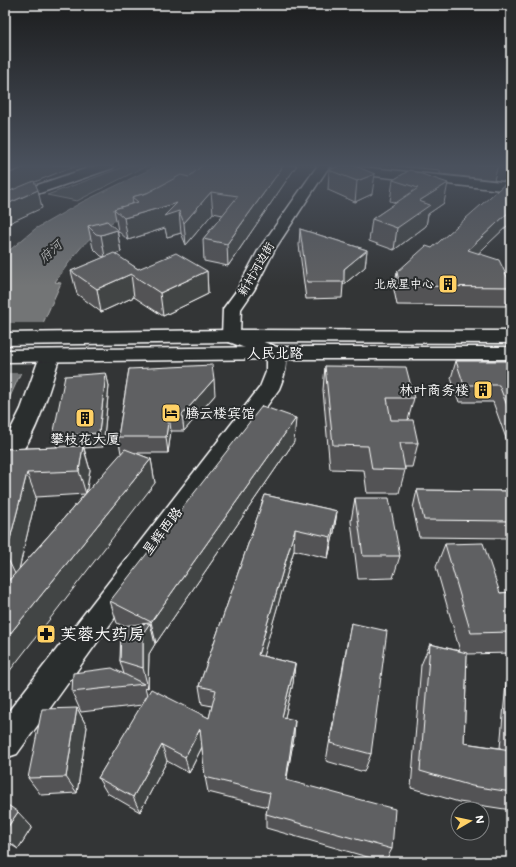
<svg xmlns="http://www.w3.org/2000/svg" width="516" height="867" viewBox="0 0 516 867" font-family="Mali,'LXGW WenKai TC',sans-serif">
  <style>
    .green { fill: #4c4f50; stroke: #a6a7a8 }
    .water { fill: #737576; stroke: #abacad }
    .pier { fill: #333536 }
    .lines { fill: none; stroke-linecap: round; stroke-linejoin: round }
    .minor-casing { stroke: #fff; stroke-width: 3 }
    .major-casing { stroke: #fff; stroke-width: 3 }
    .minor { fill: #2a2d2e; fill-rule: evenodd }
    .major { fill: #2a2d2e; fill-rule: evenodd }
    .wall { fill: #525354; stroke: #fff; fill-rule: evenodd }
    .shaded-wall { fill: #424445; stroke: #fff }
    .building { fill: #5f6162; stroke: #fff }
    .labels { text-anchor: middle; stroke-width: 4; stroke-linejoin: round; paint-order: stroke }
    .far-street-label { font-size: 12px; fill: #fff; stroke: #2a2d2e }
    .far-poi-label { font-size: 12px; fill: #fff; stroke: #2a2d2e; text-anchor: end }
    .far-water-label { font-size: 13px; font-style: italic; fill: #b2b3b4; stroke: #2a2d2e }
    .street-label { font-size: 14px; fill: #fff; stroke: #2a2d2e }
    .poi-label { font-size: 14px; fill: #fff; stroke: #2a2d2e; text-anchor: end }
    .near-poi-label { font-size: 17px; fill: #fff; stroke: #2a2d2e; text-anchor: start }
  </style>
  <rect width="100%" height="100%" fill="#333536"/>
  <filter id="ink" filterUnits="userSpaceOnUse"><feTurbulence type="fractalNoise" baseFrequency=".025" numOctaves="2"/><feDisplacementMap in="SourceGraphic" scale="8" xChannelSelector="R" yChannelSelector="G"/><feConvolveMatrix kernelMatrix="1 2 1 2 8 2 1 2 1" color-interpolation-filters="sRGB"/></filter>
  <g filter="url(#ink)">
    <path class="green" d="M 129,165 L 148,165 L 77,201 L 47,195 Z"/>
    <path class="water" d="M 159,165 L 220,165 C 180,186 136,205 99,231 C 81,244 68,264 55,282 L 61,283 L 5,408 L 5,254 L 35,229 L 82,202 Z"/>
    <path class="pier" d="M 5,323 L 45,323 L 23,373 L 5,373 Z"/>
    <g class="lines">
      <g class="minor-casing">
        <path id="minor" d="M 97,165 L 115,165 L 113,168 L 5,205 L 5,196 Z
          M 318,165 L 330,165 L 275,249 L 254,290 L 241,309 L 240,333 L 282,349 C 290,361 284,377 279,389 L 17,754 L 5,758 L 5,716 L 260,387 L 266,372 L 266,356 L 224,340 L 222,336 L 223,309 L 237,290 L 259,249 Z
          M 333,165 L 343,165 L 511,183 L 511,191 L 338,172 L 333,171 L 332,168 Z
          M 50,350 L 57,352 L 60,356 C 51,382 33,457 5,465 L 5,441 L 21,409 L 40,356 L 43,352 Z"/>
      </g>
      <g class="major-casing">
        <path id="major" d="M 231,330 L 511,331 L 511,343 L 231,342 L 5,345 L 5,333 Z
          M 275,347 L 511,347 L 511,359 L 275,359 L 5,362 L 5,350 Z"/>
      </g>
      <use href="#minor" class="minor"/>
      <use href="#major" class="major"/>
    </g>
    <path class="wall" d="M 203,165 L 297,165 L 228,266 L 204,261 L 203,239 L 223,215 L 213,213 L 186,245 L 181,233 L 167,237 L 165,228 L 128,240 L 118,231 L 114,209 L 133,204 L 132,197 L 147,193 L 189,177 Z
      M 341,165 L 372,194 L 355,202 L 328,190 L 329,170 Z
      M 354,165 L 374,165 L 373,166 Z
      M 397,165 L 498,165 L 494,180 L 440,174 L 440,170 L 397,166 Z
      M 410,170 L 444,203 L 428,214 L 426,226 L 394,250 L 369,241 L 372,219 L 396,203 L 390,201 L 393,180 Z
      M 511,184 L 511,225 L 509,224 L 478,253 L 511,285 L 511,292 L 506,306 L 397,305 L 394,290 L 397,272 L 432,248 Z
      M 88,226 L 117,230 L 121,252 L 114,254 L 138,269 L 207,271 L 208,294 L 163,316 L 134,297 L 101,312 L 77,294 L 71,271 L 105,257 L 101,256 L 93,248 Z
      M 300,229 L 367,250 L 365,267 L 343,285 L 342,298 L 306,299 L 299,245 Z
      M 456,361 L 511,361 L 511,452 L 493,402 L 459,402 L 451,378 Z
      M 325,366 L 414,398 L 408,420 L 418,443 L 412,467 L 405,467 L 405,470 L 399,493 L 367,493 L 364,470 L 330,469 L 323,390 Z
      M 129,369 L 215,395 L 184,431 L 171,431 L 168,453 L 135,453 L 151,459 L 155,483 L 11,579 L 5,579 L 5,449 L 57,447 L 53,436 L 106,373 L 109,386 L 103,447 L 84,448 L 90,470 L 86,493 L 122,453 L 121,453 L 118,437 ZM 85,494 L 19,569 L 36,497 Z
      M 294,442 L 156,643 L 155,643 L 155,644 L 149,654 L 148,688 L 145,687 L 147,695 L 209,718 L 212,706 L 202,704 L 199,686 L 265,495 L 337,511 L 334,532 L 328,558 L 294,550 L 263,656 L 295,664 L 293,683 L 285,717 L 294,737 L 286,780 L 392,849 L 385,862 L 266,828 L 266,814 L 268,807 L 208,792 L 205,777 L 202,747 L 189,773 L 167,761 L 140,812 L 107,793 L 98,778 L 142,705 L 81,712 L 72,692 L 124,674 L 120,661 L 123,626 L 117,623 L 110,601 Z
      M 417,490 L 511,491 L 511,538 L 419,537 L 413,508 Z
      M 355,498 L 400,556 L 393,578 L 358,579 L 351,521 Z
      M 445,544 L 500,593 L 511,592 L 511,653 L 467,654 L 464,743 L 500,748 L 507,672 L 511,666 L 511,810 L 459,802 L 411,788 L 421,665 L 430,644 L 460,651 L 436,567 Z
      M 351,623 L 371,754 L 364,772 L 326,761 L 347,644 Z
      M 77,708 L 87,727 L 77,793 L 41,795 L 28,778 Z
      M 5,803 L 32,827 L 18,849 L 5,841 Z"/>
    <path class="shaded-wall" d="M 30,165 L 81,165 L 62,171 L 5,194 L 5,175 Z
      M 284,165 L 297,165 L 228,266 L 227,244 Z
      M 375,174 L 372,194 L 355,202 L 357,181 Z
      M 448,183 L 444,203 L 428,214 L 426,226 L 394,250 L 397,228 L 419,201 Z
      M 38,190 L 42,208 L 5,225 L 5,205 Z
      M 211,192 L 213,213 L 186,245 L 184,223 Z
      M 177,203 L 179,211 L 181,233 L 167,237 L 165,228 L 128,240 L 124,218 Z
      M 511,210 L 511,218 L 509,224 L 463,268 L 468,250 Z
      M 117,230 L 121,252 L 105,257 L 101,235 Z
      M 367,250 L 365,267 L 343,285 L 344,269 Z
      M 207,271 L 208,294 L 163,316 L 160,293 Z
      M 131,274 L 134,297 L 101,312 L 97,289 Z
      M 106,373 L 109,386 L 103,447 L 99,433 Z
      M 214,379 L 215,395 L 184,431 L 182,415 Z
      M 169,415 L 171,431 L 168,453 L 166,437 Z
      M 296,418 L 294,442 L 156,643 L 151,622 Z
      M 83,446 L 90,470 L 86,494 L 79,471 Z
      M 151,459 L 155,483 L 5,677 L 5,640 Z
      M 27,473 L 36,497 L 17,578 L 6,555 Z
      M 337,511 L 334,532 L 328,558 L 331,537 Z
      M 295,529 L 294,550 L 258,674 L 258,655 Z
      M 150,623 L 155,644 L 149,654 L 148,688 L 143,668 L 143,633 Z
      M 295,664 L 293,683 L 281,734 L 282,717 Z
      M 77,708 L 87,727 L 77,793 L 66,777 Z
      M 295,720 L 294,737 L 284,795 L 286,780 Z
      M 200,729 L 203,745 L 189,773 L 185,757 Z
      M 162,745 L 167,761 L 140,812 L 133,797 Z
      M 18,812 L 32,827 L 18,849 L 5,838 L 5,831 Z"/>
    <path class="building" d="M 5,165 L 30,165 L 5,175 Z
      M 203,165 L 284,165 L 227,244 L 203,239 L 238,196 L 211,192 L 184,223 L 179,211 L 164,216 L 177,203 L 124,218 L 114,209 L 138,202 L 132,197 L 147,193 L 181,175 L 189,177 Z
      M 341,165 L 353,165 L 375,174 L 357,181 L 329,170 Z
      M 410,170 L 448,183 L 419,201 L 430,205 L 397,228 L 372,219 L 418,188 L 393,180 Z
      M 34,181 L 38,190 L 5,205 L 5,193 Z
      M 506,183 L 511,184 L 511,210 L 468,250 L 499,260 L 511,285 L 511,287 L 400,286 L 397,272 L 426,246 L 432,248 Z
      M 107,221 L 117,230 L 101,235 L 96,234 L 88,226 Z
      M 300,229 L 367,250 L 344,269 L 344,282 L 307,282 Z
      M 114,253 L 138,269 L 176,253 L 207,271 L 160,293 L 131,274 L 97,289 L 71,271 Z
      M 456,361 L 511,361 L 511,416 L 499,385 L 464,385 Z
      M 212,365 L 214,379 L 182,415 L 169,415 L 166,437 L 118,437 L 129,369 Z
      M 325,366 L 406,367 L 414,398 L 387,398 L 391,420 L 413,420 L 418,443 L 400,443 L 405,470 L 372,469 L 368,446 L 333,445 Z
      M 106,373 L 99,433 L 53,436 L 65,376 Z
      M 262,406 L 296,418 L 151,622 L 110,601 Z
      M 83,446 L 79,471 L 27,473 L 6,555 L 5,556 L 5,449 Z
      M 125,449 L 151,459 L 5,640 L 5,585 Z
      M 417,490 L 511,491 L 511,521 L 424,520 Z
      M 265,495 L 337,511 L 331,537 L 295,529 L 258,655 L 295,664 L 282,717 L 295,720 L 286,780 L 395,809 L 392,849 L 266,814 L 270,793 L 205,777 L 200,729 L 185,757 L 162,745 L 133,797 L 98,778 L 151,689 L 209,718 L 216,690 L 199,686 Z
      M 355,498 L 389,498 L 400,556 L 363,556 Z
      M 483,543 L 500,593 L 511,592 L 511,632 L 471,633 L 445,544 Z
      M 150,623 L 143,633 L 143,668 L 120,661 L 121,626 Z
      M 351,623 L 387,631 L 371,754 L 330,743 Z
      M 430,644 L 467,653 L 464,743 L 511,750 L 511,792 L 472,786 L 420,771 Z
      M 112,668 L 144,684 L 72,692 L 73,673 Z
      M 77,708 L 66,777 L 28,778 L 42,709 Z
      M 5,803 L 18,812 L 5,831 Z"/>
  </g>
  <linearGradient id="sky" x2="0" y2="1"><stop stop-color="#1c1d1e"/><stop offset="0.58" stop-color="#4a515d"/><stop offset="1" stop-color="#4a515d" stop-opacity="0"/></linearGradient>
  <rect width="516" height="286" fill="url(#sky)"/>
  <defs>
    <g id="building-square" transform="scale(1)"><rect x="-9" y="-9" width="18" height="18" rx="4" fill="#ffd166" stroke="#2a2d2e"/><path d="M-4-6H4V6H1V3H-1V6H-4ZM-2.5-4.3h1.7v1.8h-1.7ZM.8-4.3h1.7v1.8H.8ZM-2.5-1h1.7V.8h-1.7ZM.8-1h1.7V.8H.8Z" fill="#111"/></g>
    <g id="hotel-square" transform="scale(1)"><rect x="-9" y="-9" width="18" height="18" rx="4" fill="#ffd166" stroke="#2a2d2e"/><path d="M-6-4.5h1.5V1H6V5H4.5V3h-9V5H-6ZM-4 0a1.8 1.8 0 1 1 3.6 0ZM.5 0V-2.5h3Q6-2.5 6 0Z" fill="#111"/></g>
    <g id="pharmacy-square" transform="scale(1)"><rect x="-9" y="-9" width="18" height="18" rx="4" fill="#ffd166" stroke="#2a2d2e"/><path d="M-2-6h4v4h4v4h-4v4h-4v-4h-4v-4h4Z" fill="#111"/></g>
  </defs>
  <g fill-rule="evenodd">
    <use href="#building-square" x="448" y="284"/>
    <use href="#building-square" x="483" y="390"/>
    <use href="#hotel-square" x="171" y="413"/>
    <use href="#building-square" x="85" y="418"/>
    <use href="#pharmacy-square" x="46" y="634"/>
  </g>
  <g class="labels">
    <g class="far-street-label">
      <text transform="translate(256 269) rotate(-60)" y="4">新村河边街</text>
    </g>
    <g class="far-poi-label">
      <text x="434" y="288">北成星中心</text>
    </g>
    <g class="far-water-label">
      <text transform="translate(50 251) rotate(-42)" y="5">府河</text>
    </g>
    <g class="street-label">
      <text x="275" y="358">人民北路</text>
      <text transform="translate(162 531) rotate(-53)" y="5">星辉西路</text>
    </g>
    <g class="poi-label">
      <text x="469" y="395">林叶商务楼</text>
      <text x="185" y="418" text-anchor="start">腾云楼宾馆</text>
      <text x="85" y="444" text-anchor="middle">攀枝花大厦</text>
    </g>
    <g class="near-poi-label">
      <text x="60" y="640">芙蓉大药房</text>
    </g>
  </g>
  <rect width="516" height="867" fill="none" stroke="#2a2d2e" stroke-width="20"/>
  <rect x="10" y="10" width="496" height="847" fill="none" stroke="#fff" stroke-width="1.5" filter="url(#ink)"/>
  <g transform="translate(470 821) rotate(81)"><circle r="19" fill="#2a2d2e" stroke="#7f8182"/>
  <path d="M0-3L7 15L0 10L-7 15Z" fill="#ffd166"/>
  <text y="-6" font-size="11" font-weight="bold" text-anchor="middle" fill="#ffffff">N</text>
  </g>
</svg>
